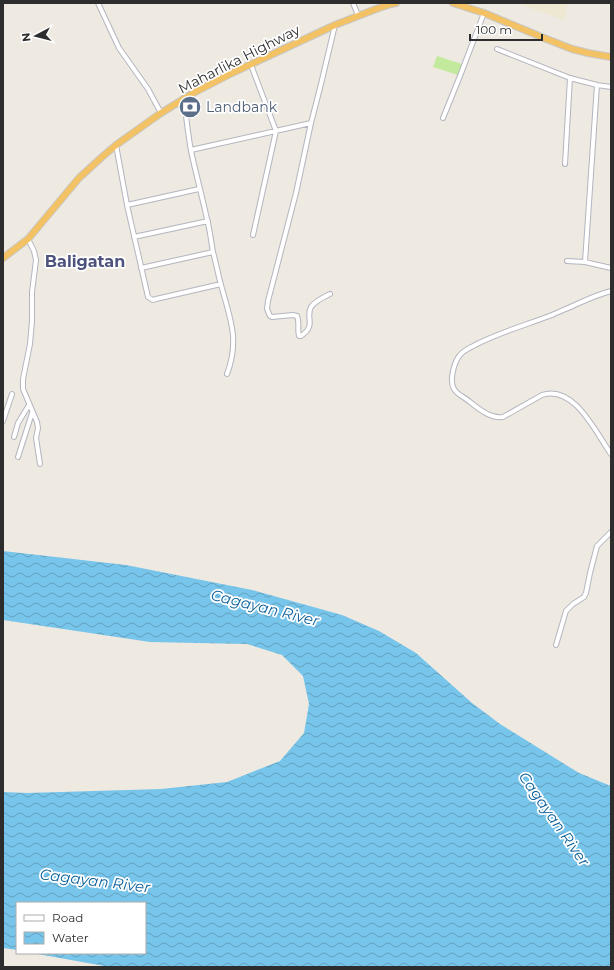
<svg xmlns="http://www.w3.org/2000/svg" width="614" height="970" viewBox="0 0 614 970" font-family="Montserrat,sans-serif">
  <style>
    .education { fill: #eee7d1 }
    .pitch { fill: #c3e99c }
    .water { fill: url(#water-waves) }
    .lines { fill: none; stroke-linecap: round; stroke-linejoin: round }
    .minor-casing { stroke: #b4b5c0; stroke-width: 6 }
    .trunk-casing { stroke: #c8c8c8; stroke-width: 8 }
    .minor { stroke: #fff; stroke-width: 4 }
    .trunk { stroke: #f2c264; stroke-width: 6 }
    .labels { text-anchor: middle; stroke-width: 3.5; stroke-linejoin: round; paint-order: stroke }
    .street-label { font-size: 14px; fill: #2d2d2d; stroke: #fff }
    .service-label { font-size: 14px; fill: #4e5e75; stroke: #fff; text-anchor: start }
    .water-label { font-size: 15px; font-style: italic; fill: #12639c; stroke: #fff }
    .quarter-label { font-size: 16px; font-weight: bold; fill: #4e537d; stroke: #fff }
  </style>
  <defs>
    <pattern id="water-waves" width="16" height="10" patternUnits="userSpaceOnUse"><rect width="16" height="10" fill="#78c5eb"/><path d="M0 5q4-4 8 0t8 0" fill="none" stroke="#63a0bf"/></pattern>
  </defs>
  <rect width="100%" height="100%" fill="#eee9e1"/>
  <path class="education" d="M 522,3 L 567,3 L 564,20 L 522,5 Z"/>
  <path class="pitch" d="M 437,56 L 462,64 L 458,75 L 433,67 Z"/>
  <path class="water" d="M 3,551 L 126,565 L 252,590 L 342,615 L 379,631 L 416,653 L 472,703 L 500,724 L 579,773 L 611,786 L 611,967 L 110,967 L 32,953 L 145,953 L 145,903 L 17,903 L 17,950 L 3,948 L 3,792 L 27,793 L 161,789 L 227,782 L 280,761 L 304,733 L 309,704 L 303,676 L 282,655 L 247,644 L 150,642 L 3,620 Z"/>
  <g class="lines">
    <g class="minor-casing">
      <path id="minor" d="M 98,3 L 119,48 L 148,89 L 161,113
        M 353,3 L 358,15
        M 497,49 L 570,78 L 597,85 L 611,87
        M 251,65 L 276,131 L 253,235
        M 184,99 C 186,116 188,134 191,151 C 196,174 202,196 207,219 C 210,230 211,241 213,252 C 216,263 218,274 221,285 C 230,318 240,340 227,374
        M 443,118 L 460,76 L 484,13
        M 116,145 L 127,205 L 148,297 L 153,300 L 156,299 L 221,284
        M 191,150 L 311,123
        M 565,164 L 570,78
        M 127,205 L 199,189
        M 134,237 L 208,221
        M 28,239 L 34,251 L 36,260 L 32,292 L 32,321 L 30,344 L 23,379 L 23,389 L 37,422 L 38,428 L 36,438 L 40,464
        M 567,261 L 585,262 L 611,268
        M 585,262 L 597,85
        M 141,268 L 213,252
        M 611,291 C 599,294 588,299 577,304 C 569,308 560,311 552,315 C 526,325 500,332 475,345 C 470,348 464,350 460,355 C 454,362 449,381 454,389 C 457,394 462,396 466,399 C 477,407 489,419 503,417 L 542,395 C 574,384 596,433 611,454
        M 330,294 C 324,297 315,301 311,307 C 305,318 317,325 301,336 L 299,336 C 297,329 300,323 297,316 L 293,315 L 272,317 L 270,316 L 267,309 L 268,301 L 296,193 L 311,123 L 321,84 L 335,25
        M 3,421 L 12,394
        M 14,437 L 18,423 L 29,405
        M 18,457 L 32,413
        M 556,645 L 566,611 L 573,604 L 584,597 L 586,593 L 590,573 L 597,546 L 611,532"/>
    </g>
    <g class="trunk-casing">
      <path id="trunk" d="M 453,3 L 484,13 L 544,38 L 572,49 L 588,53 L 611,57
        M 3,258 L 28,239 L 79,178 L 102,157 L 116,145 L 161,113 L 195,92 L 232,73 L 335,25 L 376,9 L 391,4 L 396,3"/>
    </g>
    <use href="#minor" class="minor"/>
    <use href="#trunk" class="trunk"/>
  </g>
  <defs>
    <g id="bank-disc" transform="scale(1.15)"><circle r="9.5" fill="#5c6f8a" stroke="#fff"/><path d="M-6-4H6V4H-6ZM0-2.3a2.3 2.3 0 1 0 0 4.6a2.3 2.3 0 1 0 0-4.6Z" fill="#fff"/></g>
  </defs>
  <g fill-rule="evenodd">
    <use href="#bank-disc" x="190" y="107"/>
  </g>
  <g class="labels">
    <g class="street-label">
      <text transform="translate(239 59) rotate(-27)" y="5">Maharlika Highway</text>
    </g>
    <g class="service-label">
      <text x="206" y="112">Landbank</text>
    </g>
    <g class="water-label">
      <text transform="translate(265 608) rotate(14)" y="5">Cagayan River</text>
      <text transform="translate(554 819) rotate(55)" y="5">Cagayan River</text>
      <text transform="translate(95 881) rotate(7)" y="5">Cagayan River</text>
    </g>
    <g class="quarter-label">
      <text x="85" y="267">Baligatan</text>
    </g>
  </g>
  <rect width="614" height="970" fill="none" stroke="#2d2d2d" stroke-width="8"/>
  <rect x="16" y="902" width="130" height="52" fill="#ffffff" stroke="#ababab"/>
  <rect x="24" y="915" width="20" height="6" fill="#ffffff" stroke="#ababab"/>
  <text x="52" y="922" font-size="12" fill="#2d2d2d">Road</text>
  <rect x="24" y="932" width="20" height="12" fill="url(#water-waves)" stroke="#ababab"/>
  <text x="52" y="942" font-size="12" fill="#2d2d2d">Water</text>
  <g transform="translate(36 36) rotate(263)" stroke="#ffffff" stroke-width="3" paint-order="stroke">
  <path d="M0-3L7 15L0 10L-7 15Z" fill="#2d2d2d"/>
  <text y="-6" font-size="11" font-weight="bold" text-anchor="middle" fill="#2d2d2d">N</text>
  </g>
  <path d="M470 34v6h72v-6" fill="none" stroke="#2d2d2d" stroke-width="2"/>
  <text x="476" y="34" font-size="12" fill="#2d2d2d" stroke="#ffffff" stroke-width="3" paint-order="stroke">100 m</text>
</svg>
